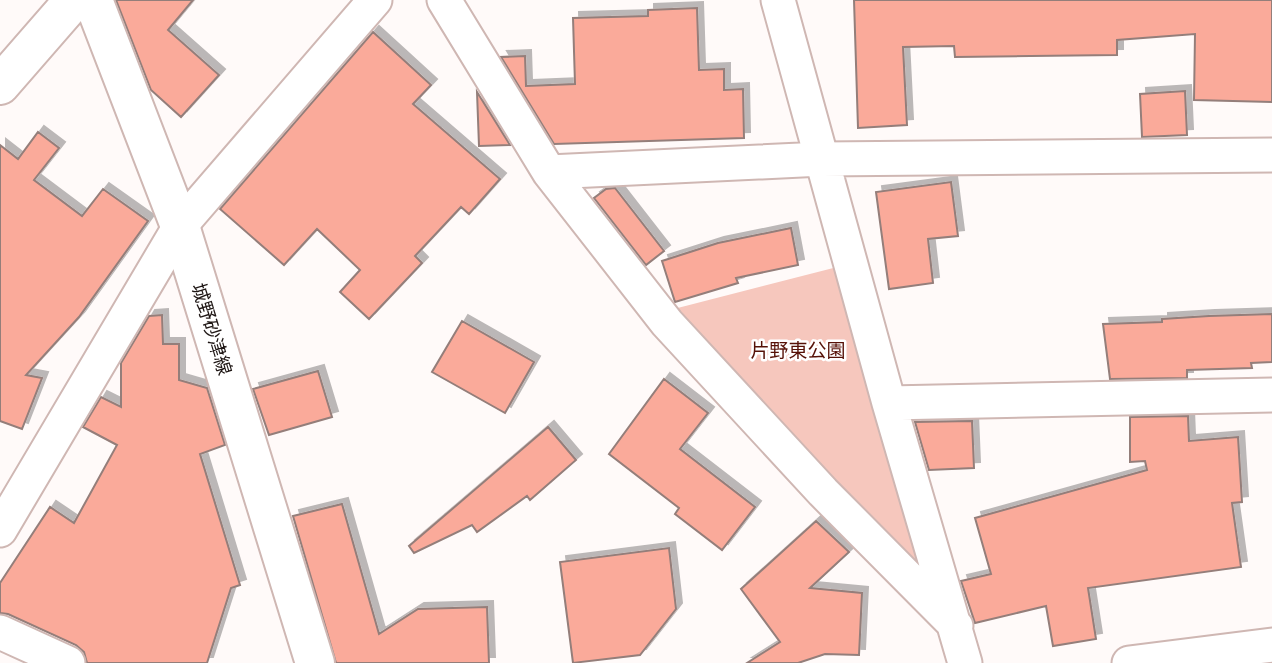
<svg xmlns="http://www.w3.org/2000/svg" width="1272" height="663" viewBox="0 0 1272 663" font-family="'DejaVu Sans','Noto Sans JP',sans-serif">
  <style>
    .green { fill: #f6c7bd }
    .building { fill: #faaa9a; stroke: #947e7a; stroke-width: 2; filter: url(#shadow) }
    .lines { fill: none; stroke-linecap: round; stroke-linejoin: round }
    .minor-casing { stroke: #cfb7b3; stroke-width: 37 }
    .tertiary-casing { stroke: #cfb7b3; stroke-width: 42 }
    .secondary-casing { stroke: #cfb7b3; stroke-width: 42 }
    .minor { stroke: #fff; stroke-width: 33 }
    .tertiary { stroke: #fff; stroke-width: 38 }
    .secondary { stroke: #fff; stroke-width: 38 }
    .labels { text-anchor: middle; stroke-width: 5; stroke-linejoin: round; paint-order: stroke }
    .street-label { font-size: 19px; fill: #1e1614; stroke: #fff }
    .park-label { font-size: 19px; fill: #561107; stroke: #fff }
  </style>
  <defs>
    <filter id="shadow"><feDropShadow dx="6" dy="-6" stdDeviation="0" flood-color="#0004"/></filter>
  </defs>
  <rect width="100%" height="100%" fill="#fffaf9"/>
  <path class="green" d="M 845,265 L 947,613 L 666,311 Z"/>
  <path class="building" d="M 116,0 L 193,0 L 168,30 L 219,75 L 181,117 L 151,90 Z
    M 854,0 L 1272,0 L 1272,102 L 1194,100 L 1195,34 L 1117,40 L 1117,55 L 955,57 L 954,46 L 903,47 L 907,125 L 858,128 Z
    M 697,8 L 699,70 L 724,69 L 724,90 L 743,89 L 744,138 L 554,144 L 501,57 L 525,56 L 526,86 L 575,84 L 573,18 L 648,16 L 648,10 Z
    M 373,32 L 431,85 L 413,104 L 500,179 L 469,214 L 461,207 L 415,256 L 422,263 L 369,319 L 340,292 L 360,270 L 317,229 L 284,265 L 220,209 Z
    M 1185,91 L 1187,135 L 1142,137 L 1140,94 Z
    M 477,92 L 510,145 L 479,146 Z
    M 38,132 L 59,148 L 34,180 L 82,216 L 103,189 L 148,221 L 79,317 L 26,375 L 42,378 L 22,429 L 0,421 L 0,145 L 18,159 Z
    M 951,182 L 958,236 L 928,239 L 933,283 L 889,289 L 876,192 Z
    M 615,188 L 664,251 L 646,265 L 594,198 L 606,189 Z
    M 791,228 L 798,265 L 736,278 L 738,283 L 675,302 L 662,261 L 718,243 Z
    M 1272,314 L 1272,362 L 1251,363 L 1252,368 L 1187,370 L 1187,378 L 1110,379 L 1103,324 L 1162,322 L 1162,319 L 1209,316 Z
    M 162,315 L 163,344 L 179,344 L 179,380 L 207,388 L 225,445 L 200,454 L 240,585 L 231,588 L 207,663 L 87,663 L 84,652 L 76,645 L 8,614 L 0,613 L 0,583 L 50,507 L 74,523 L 117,445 L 83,427 L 101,397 L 121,407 L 121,363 L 149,316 Z
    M 462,321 L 534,362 L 505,413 L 432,372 Z
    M 318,371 L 332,417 L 269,435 L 253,389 Z
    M 664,379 L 708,413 L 680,449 L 755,507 L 722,550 L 675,514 L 679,508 L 609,454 Z
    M 1188,416 L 1189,441 L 1238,437 L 1242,502 L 1232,503 L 1241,567 L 1088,588 L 1096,639 L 1053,646 L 1046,606 L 975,623 L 961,581 L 991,574 L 975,518 L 1147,470 L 1145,461 L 1130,462 L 1130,417 Z
    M 972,421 L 974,468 L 929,470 L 915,422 Z
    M 548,427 L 576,460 L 530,500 L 527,496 L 477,532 L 472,525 L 414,553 L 409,546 Z
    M 342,504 L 379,634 L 418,609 L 487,607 L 489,663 L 336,663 L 293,516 Z
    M 816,521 L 849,552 L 810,588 L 862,593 L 859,655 L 825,654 L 798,663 L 747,663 L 780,642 L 741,589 Z
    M 669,548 L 676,609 L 640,655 L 573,663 L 560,562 Z"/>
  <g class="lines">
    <g class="minor-casing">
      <path id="minor" d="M 444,0 L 549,172 L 667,323 L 823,492 L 956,626
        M 778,0 L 889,403 L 965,663
        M 549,172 L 822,159 L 1272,155
        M 889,403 L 1272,395
        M 0,530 L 180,226 L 375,0
        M 0,632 L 68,663
        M 1129,663 L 1272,645"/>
    </g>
    <g class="tertiary-casing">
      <path id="tertiary" d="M 0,85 L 74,0"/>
    </g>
    <g class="secondary-casing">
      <path id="secondary" d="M 93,0 L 180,226 L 315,663"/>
    </g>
    <use href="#minor" class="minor"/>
    <use href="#tertiary" class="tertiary"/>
    <use href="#secondary" class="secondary"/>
  </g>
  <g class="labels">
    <g class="street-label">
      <text transform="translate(212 329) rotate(73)" y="7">城野砂津線</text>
    </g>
    <g class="park-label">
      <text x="798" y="357">片野東公園</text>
    </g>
  </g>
</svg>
